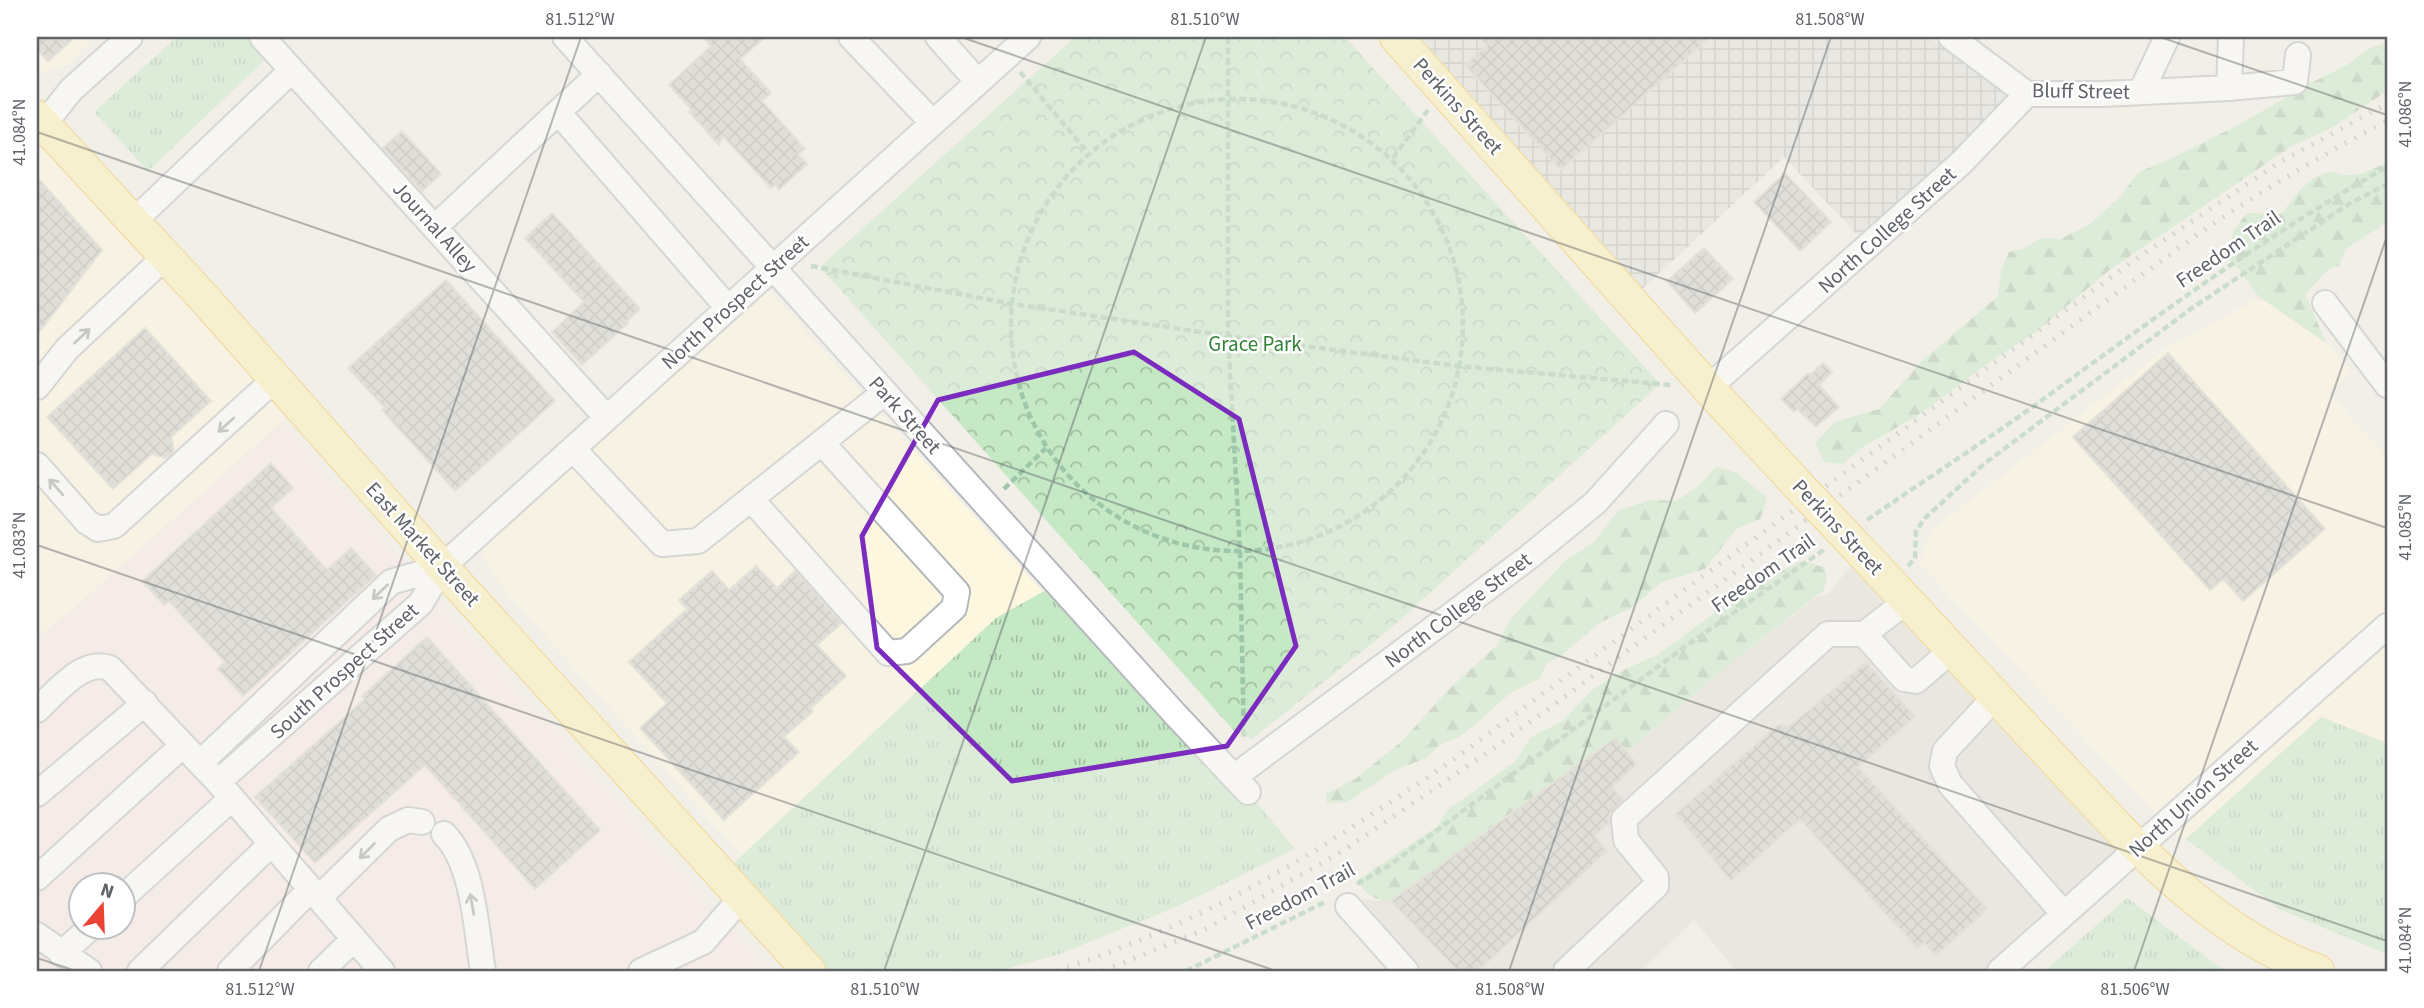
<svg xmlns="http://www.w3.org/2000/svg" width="2424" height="1008" viewBox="0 0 2424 1008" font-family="'Source Sans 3',sans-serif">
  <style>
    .commercial { fill: #fef7e0 }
    .industrial { fill: url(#industrial-grid) }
    .education { fill: #e1ded6 }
    .medical { fill: #fce8e6; fill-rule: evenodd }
    .grass { fill: url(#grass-tufts) }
    .forest { fill: url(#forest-firs) }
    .park { fill: url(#park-crowns) }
    .building { fill: url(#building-cross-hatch); stroke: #d6d1c6; stroke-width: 2 }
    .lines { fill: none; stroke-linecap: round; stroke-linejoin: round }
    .minor-casing { stroke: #b5b8bc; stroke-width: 28 }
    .major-casing { stroke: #f2c960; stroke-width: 35 }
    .path { stroke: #9cc7a9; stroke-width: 4.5; stroke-dasharray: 7 3.5; stroke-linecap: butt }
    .minor { stroke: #fff; stroke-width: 24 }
    .major { stroke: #fff2af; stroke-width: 32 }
    .rail { stroke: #b6b7b8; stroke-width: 5; stroke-dasharray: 2 9; stroke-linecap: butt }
    .major-bridge-casing { stroke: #f2c960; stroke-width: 35; stroke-linecap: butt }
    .major-bridge { stroke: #fff2af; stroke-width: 32 }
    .oneway { stroke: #979a9d }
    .marked { fill: none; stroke: #7b2cbf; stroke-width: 5; stroke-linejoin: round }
    .ticks { fill: none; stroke: #5f6368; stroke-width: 2; stroke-opacity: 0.45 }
    .labels { text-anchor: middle; stroke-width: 5; stroke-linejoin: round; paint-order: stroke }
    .street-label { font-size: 21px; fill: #5f6368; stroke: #fff }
    .park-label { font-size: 21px; fill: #348238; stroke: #fff }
    .neatline { fill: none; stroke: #5f6368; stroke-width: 2.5 }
    .ticks-label { font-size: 18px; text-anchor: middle; fill: #5f6368 }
  </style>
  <defs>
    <pattern id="industrial-grid" width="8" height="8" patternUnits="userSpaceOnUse" patternTransform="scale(1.75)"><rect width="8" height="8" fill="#e0deda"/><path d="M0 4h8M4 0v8" fill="none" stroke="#b9b8b5"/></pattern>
    <pattern id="grass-tufts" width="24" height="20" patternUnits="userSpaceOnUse" patternTransform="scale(1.75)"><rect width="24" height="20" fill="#c5e8c5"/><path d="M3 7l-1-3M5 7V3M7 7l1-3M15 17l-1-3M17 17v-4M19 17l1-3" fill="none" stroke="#a3c0a4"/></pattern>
    <pattern id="forest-firs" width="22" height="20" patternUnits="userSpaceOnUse" patternTransform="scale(1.75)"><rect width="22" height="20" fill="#c5e8c5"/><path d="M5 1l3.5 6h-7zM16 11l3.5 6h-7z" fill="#a3c0a4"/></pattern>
    <pattern id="park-crowns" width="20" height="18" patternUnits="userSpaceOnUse" patternTransform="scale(1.75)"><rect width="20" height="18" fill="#c5e8c5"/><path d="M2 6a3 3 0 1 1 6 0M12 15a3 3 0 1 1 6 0" fill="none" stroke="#a3c0a4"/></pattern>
    <pattern id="building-cross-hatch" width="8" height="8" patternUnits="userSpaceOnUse" patternTransform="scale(1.75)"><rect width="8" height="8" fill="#cccac5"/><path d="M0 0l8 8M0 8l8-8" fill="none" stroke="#a9a8a4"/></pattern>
  </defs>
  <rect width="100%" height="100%" fill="#f1efe8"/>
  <path class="commercial" d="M 37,37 L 96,37 L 67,65 L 45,72 L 37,67 Z
    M 44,134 L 291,406 L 281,422 L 250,451 L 75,607 L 37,637 L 37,143 Z
    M 769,291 L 1043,592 L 996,618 L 742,856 L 502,587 L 481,553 L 492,537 Z
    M 2255,300 L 2295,307 L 2352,371 L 2328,393 L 2387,457 L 2387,743 L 2321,717 L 2186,839 L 2177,836 L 1920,564 L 1932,530 L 2167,348 Z"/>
  <path class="industrial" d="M 1409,37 L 1928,37 L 2015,93 L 1864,242 L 1784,157 L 1637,294 Z"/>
  <path class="education" d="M 1854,562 L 2127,846 L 1985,971 L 1736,971 L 1694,920 L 1641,971 L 1422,971 L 1361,898 L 1379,901 L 1615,738 L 1628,752 L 1726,667 L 1817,597 L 1828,594 Z"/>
  <path class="medical" d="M 281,422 L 769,971 L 37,971 L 37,637 L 75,607 ZM 80,886 L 122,886 L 122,928 L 80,928 Z"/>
  <path class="grass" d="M 177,37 L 249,37 L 268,57 L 148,171 L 94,112 Z
    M 1057,584 L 1248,792 L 1295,849 L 1176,907 L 1057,955 L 998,971 L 807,971 L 721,875 L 996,618 Z
    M 2321,717 L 2387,743 L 2387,954 L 2279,909 L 2186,839 Z
    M 2127,898 L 2225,971 L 2045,971 Z"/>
  <path class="forest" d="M 2387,43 L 2387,91 L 2333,127 L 2292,146 L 2133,254 L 2107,272 L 2036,332 L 1994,359 L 1917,416 L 1861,448 L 1843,464 L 1824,462 L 1815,443 L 1835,422 L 1879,409 L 1922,361 L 1998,296 L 2001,271 L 2009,252 L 2023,249 L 2041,238 L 2061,239 L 2090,224 L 2119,198 L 2139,172 L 2175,157 L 2240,124 L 2311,83 L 2347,65 L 2370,48 Z
    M 2387,162 L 2387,222 L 2346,249 L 2339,266 L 2330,268 L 2305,294 L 2326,343 L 2258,296 L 2239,269 L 2228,259 L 2233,231 L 2247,213 L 2281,214 C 2294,199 2308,175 2330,172 C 2335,172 2341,175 2346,175 C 2362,176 2374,169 2387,162 Z
    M 1716,467 L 1737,473 L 1767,498 L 1760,519 L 1736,529 L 1705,569 L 1662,582 L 1631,608 L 1599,623 L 1562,655 L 1546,664 L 1541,678 L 1509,694 L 1477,723 L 1459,737 L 1439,745 L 1427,758 L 1395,770 L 1347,802 L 1327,803 L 1326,794 L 1354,780 L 1402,741 L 1449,689 L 1496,646 L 1510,620 L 1566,560 L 1592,544 L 1619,510 L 1650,500 L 1676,501 L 1699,486 Z
    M 1802,561 L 1824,567 L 1827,577 L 1824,590 L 1726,667 L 1627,752 L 1615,738 L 1391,901 C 1375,901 1365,895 1358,880 L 1438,826 L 1446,811 L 1516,761 L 1530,738 L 1563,721 L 1592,690 L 1627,668 L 1656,656 L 1732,600 L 1766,578 Z"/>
  <path class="park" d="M 1075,37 L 1345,37 L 1660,384 L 1390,629 L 1252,739 L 1236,733 L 820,267 Z"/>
  <path class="building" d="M 37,37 L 75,37 L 48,61 L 37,49 Z
    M 703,37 L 765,37 L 740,59 L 771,93 L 762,101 L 805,149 L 798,154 L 807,164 L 779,190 L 775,184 L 771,188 L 723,136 L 719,145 L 689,112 L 692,110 L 669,85 L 711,46 Z
    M 1479,37 L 1710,37 L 1561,170 L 1465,65 L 1487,46 Z
    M 402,131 L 441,174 L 422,191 L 383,148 Z
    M 1785,173 L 1831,222 L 1800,251 L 1754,202 Z
    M 37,177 L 102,250 L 37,335 Z
    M 552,213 L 640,309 L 627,321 L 628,323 L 582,365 L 552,332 L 584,302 L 525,238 Z
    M 1704,248 L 1733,279 L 1695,313 L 1667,281 Z
    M 446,280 L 555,401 L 455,491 L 382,410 L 385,408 L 348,368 Z
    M 145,328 L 211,401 L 171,437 L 174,451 L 166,458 L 152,454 L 113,489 L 47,417 Z
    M 2168,353 L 2325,529 L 2243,601 L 2223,579 L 2210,590 L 2073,437 Z
    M 1823,363 L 1832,372 L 1819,385 L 1839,407 L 1816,427 L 1797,409 L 1794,412 L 1781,399 L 1808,373 L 1810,375 Z
    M 271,463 L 293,488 L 271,508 L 327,570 L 351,548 L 376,575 L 243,696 L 218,669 L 225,662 L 169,601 L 164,605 L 142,581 Z
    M 756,566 L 777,588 L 795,571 L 842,623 L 817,645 L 846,676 L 810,709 L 813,711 L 784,737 L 799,752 L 724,820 L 640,728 L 667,703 L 629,662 L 687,609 L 679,600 L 712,571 L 729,590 Z
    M 427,637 L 600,830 L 535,889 L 425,765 L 315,863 L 255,797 L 365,699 L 362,696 Z
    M 1866,662 L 1915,717 L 1858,767 L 1987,909 L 1936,956 L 1924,943 L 1917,948 L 1800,819 L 1731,881 L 1676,814 L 1778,725 L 1790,726 Z
    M 1615,738 L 1637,764 L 1612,787 L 1623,800 L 1610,813 L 1609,823 L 1594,836 L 1607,851 L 1478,971 L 1458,971 L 1391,901 Z"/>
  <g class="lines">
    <g class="minor-casing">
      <path id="minor" d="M 262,37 L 607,418
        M 565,37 L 1174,713 L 1248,792
        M 851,37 L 933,123
        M 938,37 L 978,82
        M 1951,37 L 2027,94 L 2102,94 L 2229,88
        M 2231,37 L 2229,88 L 2295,82 L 2298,55
        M 2141,92 L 2167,37
        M 558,112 L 728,308
        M 37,133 L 71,90 L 130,37
        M 133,222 L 292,70
        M 435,227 L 599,74
        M 2325,303 L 2387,385
        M 37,387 L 67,349 L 165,257
        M 1708,388 L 1961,163 L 2027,94
        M 573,449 L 662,544 L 698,541 L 885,392
        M 37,465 L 87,522 L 98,529 L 114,526 L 276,378
        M 751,499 L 888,653 L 907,651 L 954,608 L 957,592 L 822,443
        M 1864,634 L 1904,679 L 1916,681 L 1952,650
        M 1996,696 L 1945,751 L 1942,766 L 1950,784 L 2064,914
        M 37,710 C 56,693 82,658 110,668 L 218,782 L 382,971
        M 200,763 L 391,582 L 442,567
        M 1234,777 L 1529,557 L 1595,503 L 1666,424
        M 218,782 L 421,603 L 442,567 L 1028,37
        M 37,794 L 145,703
        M 444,834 C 474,864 476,930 483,971
        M 37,878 L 183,745
        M 122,898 L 232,798
        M 319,898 L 389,829 L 408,820 L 422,822
        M 1348,906 L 1406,971
        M 37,935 L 89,971
        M 61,954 L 90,928
        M 140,971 L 271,844
        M 230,971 L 311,889
        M 321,971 L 354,939
        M 641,971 L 703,942 L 742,897
        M 1566,971 L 1656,886 L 1656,877 L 1626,840 L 1624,819 L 1828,634 L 1864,634 L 1907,601
        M 2000,971 L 2387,626"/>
    </g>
    <g class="major-casing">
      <path id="major" d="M 1396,37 L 1708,388 L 1798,485
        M 37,117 L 202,296 L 442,567 L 809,971
        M 1852,542 C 1914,608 1975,674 2037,741 C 2118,827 2204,931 2318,971"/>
    </g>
    <path class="path" d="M 1228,37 L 1228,336 L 1240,551 L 1244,740
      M 1020,72 L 1089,154
      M1011 325a226 226 0 1 1 452 0a226 226 0 1 1-452 0Z
      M 1393,158 L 1428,110
      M 811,266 L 1013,304 L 1228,336 L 1458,366 L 1670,385
      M 1004,489 L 1046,448
      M 1867,520 C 1922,482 1979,445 2034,406 C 2149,322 2263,237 2387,167
      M 1908,566 L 1915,558 L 1916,531 L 1925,518 L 1984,464 L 2192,308 L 2349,204 L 2387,184
      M 1357,884 L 1390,865 L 1686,646 L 1825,549
      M 1186,971 L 1325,902"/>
    <use href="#minor" class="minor"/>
    <use href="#major" class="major"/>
    <path class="rail" d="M 1057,971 C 1111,952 1164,932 1215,906 C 1296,866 1372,815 1447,764 L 2136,259 L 2280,162 L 2387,104
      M 1103,971 L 1204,930 L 1341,852 L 1500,744 L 2191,239 C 2254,195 2319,156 2387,121"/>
    <g class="major-bridge-casing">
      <path id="major-bridge" d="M 1798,485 L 1852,542"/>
    </g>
    <use href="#major-bridge" class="major-bridge"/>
  </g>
  <defs><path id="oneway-shaft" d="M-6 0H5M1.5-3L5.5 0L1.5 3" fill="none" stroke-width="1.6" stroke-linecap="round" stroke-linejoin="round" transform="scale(1.75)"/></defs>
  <g class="oneway">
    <use href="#oneway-shaft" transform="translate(82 336) rotate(-43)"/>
    <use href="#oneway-shaft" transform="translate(226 425) rotate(138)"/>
    <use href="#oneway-shaft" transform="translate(56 487) rotate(-131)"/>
    <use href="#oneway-shaft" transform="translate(380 592) rotate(136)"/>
    <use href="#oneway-shaft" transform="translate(367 851) rotate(135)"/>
    <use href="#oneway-shaft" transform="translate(472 904) rotate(-100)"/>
  </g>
  <path d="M0 0H2424V1008H0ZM 1134,352 L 1239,419 L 1296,646 L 1227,746 L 1012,781 L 877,648 L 862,536 L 938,400 Z" fill="#f1efe8" fill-opacity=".55" fill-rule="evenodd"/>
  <path class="marked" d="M 1134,352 L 1239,419 L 1296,646 L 1227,746 L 1012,781 L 877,648 L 862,536 L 938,400 Z"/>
  <path class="ticks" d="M 961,37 L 2387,528M 2160,37 L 2387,115M 37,132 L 2387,941M 37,545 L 1276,971M 37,958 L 76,971M 259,971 L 581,37M 884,971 L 1206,37M 1509,971 L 1831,37M 2134,971 L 2387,236"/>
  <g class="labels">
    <g class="street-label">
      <text transform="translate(2081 91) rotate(1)" y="7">Bluff Street</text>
      <text transform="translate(1458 106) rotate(48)" y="7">Perkins Street</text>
      <text transform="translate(435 227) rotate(48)" y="7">Journal Alley</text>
      <text transform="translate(1887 230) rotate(-42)" y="7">North College Street</text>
      <text transform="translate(2228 249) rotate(-34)" y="7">Freedom Trail</text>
      <text transform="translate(735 302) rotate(-42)" y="7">North Prospect Street</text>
      <text transform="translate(905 415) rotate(48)" y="7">Park Street</text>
      <text transform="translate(1838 527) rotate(47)" y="7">Perkins Street</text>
      <text transform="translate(423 544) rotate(48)" y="7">East Market Street</text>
      <text transform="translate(1763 573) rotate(-35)" y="7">Freedom Trail</text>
      <text transform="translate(1458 610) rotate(-37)" y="7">North College Street</text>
      <text transform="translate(344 671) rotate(-42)" y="7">South Prospect Street</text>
      <text transform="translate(2193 798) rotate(-42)" y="7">North Union Street</text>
      <text transform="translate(1300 896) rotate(-28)" y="7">Freedom Trail</text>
    </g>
    <g class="park-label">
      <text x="1255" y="351">Grace Park</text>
    </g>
  </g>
  <rect width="2424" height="1008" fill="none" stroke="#ffffff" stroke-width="77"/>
  <g transform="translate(102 906) rotate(19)"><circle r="33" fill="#ffffff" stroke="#bfc1c3" stroke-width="2"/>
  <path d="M0-5L12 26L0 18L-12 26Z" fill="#ea4335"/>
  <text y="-10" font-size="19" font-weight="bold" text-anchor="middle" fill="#5f6368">N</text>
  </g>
  <rect x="38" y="38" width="2348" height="932" class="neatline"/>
  <g class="ticks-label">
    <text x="580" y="25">81.512°W</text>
    <text x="1205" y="25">81.510°W</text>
    <text x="1830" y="25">81.508°W</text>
    <text transform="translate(2405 114) rotate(-90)" y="6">41.086°N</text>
    <text transform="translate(19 132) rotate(-90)" y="6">41.084°N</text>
    <text transform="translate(2405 527) rotate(-90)" y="6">41.085°N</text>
    <text transform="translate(19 545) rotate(-90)" y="6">41.083°N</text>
    <text transform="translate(2405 940) rotate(-90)" y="6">41.084°N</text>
    <text x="260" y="995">81.512°W</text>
    <text x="885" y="995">81.510°W</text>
    <text x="1510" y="995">81.508°W</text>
    <text x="2135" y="995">81.506°W</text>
  </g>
</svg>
